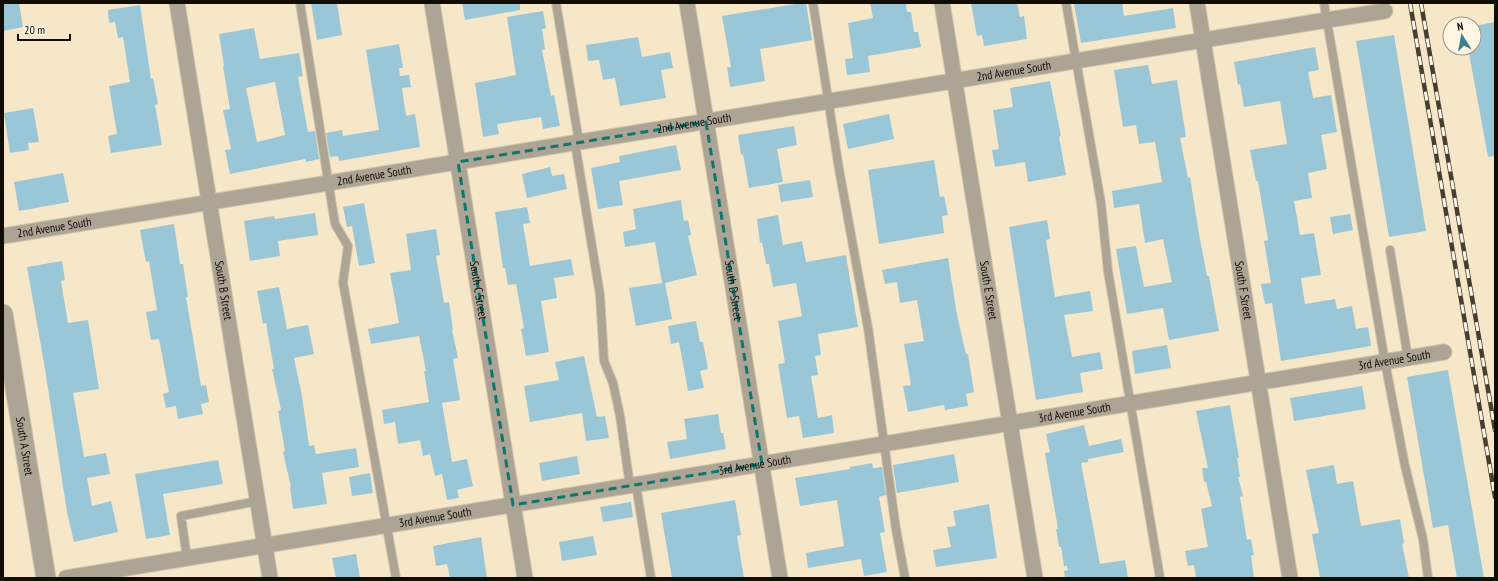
<svg xmlns="http://www.w3.org/2000/svg" width="1498" height="581" viewBox="0 0 1498 581" font-family="'PT Sans Narrow',sans-serif">
  <style>
    .building { fill: #9ac7d7; fill-rule: evenodd }
    .lines { fill: none; stroke-linecap: round; stroke-linejoin: round }
    .service-casing { stroke: #d2c4a9; stroke-width: 10 }
    .minor-casing { stroke: #d2c4a9; stroke-width: 17 }
    .tertiary-casing { stroke: #d2c4a9; stroke-width: 21 }
    .service { stroke: #aca495; stroke-width: 8 }
    .minor { stroke: #aca495; stroke-width: 15 }
    .tertiary { stroke: #aca495; stroke-width: 19 }
    .rail-casing { stroke: #463f31; stroke-width: 4.5 }
    .rail { stroke: #fef5e2; stroke-width: 3; stroke-dasharray: 9; stroke-linecap: butt }
    .marked { fill: none; stroke: #0f766e; stroke-width: 3; stroke-dasharray: 8 5; stroke-linejoin: round }
    .labels { text-anchor: middle; stroke-width: 4; stroke-linejoin: round; paint-order: stroke }
    .street-label { font-size: 12px; fill: #120d04; stroke: #fef5e2 }
  </style>
  <rect width="100%" height="100%" fill="#f6e7c8"/>
  <path class="building" d="M 3,3 L 19,3 L 23,27 L 3,31 Z
    M 311,3 L 337,3 L 342,35 L 317,40 Z
    M 462,3 L 520,3 L 520,10 L 465,20 Z
    M 801,3 L 806,3 L 812,40 L 760,49 L 765,81 L 730,87 L 727,67 L 731,67 L 722,16 Z
    M 870,3 L 906,3 L 907,12 L 911,12 L 914,32 L 918,32 L 921,47 L 868,56 L 870,72 L 847,75 L 845,59 L 853,58 L 848,23 L 873,18 Z
    M 971,3 L 1017,3 L 1020,17 L 1024,16 L 1027,39 L 984,46 L 982,35 L 977,36 Z
    M 1083,3 L 1122,3 L 1124,16 L 1173,8 L 1176,28 L 1081,43 L 1074,4 Z
    M 140,5 L 151,79 L 153,78 L 158,104 L 155,105 L 162,145 L 111,153 L 108,136 L 117,134 L 109,86 L 130,82 L 123,37 L 118,38 L 115,22 L 109,23 L 108,10 Z
    M 543,11 L 546,28 L 542,29 L 545,49 L 542,50 L 551,96 L 554,95 L 560,126 L 543,129 L 541,117 L 497,124 L 499,134 L 483,137 L 475,83 L 516,75 L 507,17 Z
    M 1495,22 L 1495,156 L 1488,157 L 1468,48 L 1474,48 L 1474,26 Z
    M 254,28 L 260,59 L 299,53 L 303,76 L 298,77 L 308,132 L 315,131 L 319,159 L 306,162 L 305,159 L 230,174 L 225,150 L 231,149 L 223,110 L 230,109 L 223,66 L 224,66 L 219,34 ZM 275,82 L 285,135 L 257,142 L 246,88 Z
    M 1394,35 L 1426,231 L 1389,237 L 1356,41 Z
    M 638,37 L 642,57 L 670,52 L 673,68 L 661,70 L 666,98 L 620,106 L 615,78 L 603,80 L 599,60 L 588,61 L 586,45 Z
    M 399,44 L 403,68 L 399,68 L 400,76 L 409,75 L 411,87 L 402,88 L 406,116 L 415,114 L 420,147 L 339,161 L 338,156 L 330,157 L 326,133 L 342,130 L 343,136 L 379,130 L 366,50 Z
    M 1315,47 L 1319,70 L 1308,72 L 1313,98 L 1331,95 L 1337,132 L 1321,135 L 1327,169 L 1308,173 L 1312,198 L 1294,201 L 1300,235 L 1314,233 L 1321,275 L 1301,278 L 1305,304 L 1335,299 L 1337,309 L 1352,306 L 1356,329 L 1368,327 L 1371,346 L 1281,361 L 1272,303 L 1265,304 L 1261,284 L 1271,283 L 1264,241 L 1268,240 L 1258,181 L 1256,181 L 1250,150 L 1287,144 L 1280,101 L 1244,107 L 1240,84 L 1238,85 L 1234,62 Z
    M 1148,65 L 1152,84 L 1177,80 L 1186,137 L 1180,138 L 1188,178 L 1190,177 L 1199,234 L 1207,276 L 1209,276 L 1219,331 L 1169,340 L 1163,308 L 1127,314 L 1116,249 L 1136,246 L 1144,287 L 1172,282 L 1163,239 L 1145,243 L 1139,204 L 1114,208 L 1112,191 L 1162,182 L 1155,142 L 1139,144 L 1136,125 L 1123,127 L 1114,70 Z
    M 1050,81 L 1061,136 L 1059,137 L 1066,175 L 1028,182 L 1025,162 L 995,167 L 992,150 L 999,149 L 993,110 L 1013,107 L 1010,88 Z
    M 33,108 L 39,142 L 28,143 L 29,150 L 10,153 L 4,113 Z
    M 889,114 L 894,139 L 848,149 L 843,124 Z
    M 794,126 L 797,145 L 777,149 L 783,182 L 749,188 L 743,154 L 741,155 L 738,135 Z
    M 676,145 L 681,170 L 619,181 L 623,205 L 598,209 L 591,168 L 620,162 L 619,156 Z
    M 934,160 L 940,197 L 944,196 L 948,215 L 942,216 L 944,233 L 879,244 L 868,170 Z
    M 550,167 L 552,176 L 564,174 L 567,189 L 527,198 L 522,174 Z
    M 63,173 L 69,202 L 19,211 L 14,182 Z
    M 810,180 L 813,197 L 781,202 L 778,185 Z
    M 681,200 L 684,221 L 688,220 L 691,235 L 688,236 L 697,275 L 665,283 L 672,319 L 636,326 L 629,288 L 662,283 L 655,242 L 625,247 L 623,232 L 636,229 L 633,209 Z
    M 364,203 L 375,263 L 359,266 L 352,226 L 347,227 L 343,207 Z
    M 527,207 L 530,223 L 523,224 L 530,266 L 571,259 L 574,275 L 554,278 L 557,298 L 541,301 L 549,352 L 526,356 L 521,329 L 524,328 L 516,284 L 508,285 L 505,268 L 503,268 L 495,212 Z
    M 315,213 L 318,235 L 278,241 L 280,256 L 250,261 L 244,221 L 274,216 L 275,219 Z
    M 1350,214 L 1353,230 L 1333,234 L 1330,217 Z
    M 778,215 L 783,245 L 802,241 L 806,262 L 846,255 L 858,327 L 818,334 L 821,355 L 815,356 L 818,375 L 811,376 L 818,418 L 832,415 L 834,433 L 803,438 L 799,416 L 787,418 L 778,364 L 785,363 L 778,321 L 802,316 L 796,283 L 773,287 L 769,264 L 766,264 L 762,242 L 760,243 L 757,219 Z
    M 1047,220 L 1050,239 L 1046,240 L 1055,297 L 1090,291 L 1093,311 L 1064,315 L 1072,357 L 1100,352 L 1103,369 L 1080,373 L 1083,392 L 1036,400 L 1009,227 Z
    M 174,224 L 180,264 L 183,264 L 188,297 L 186,297 L 201,386 L 206,385 L 209,402 L 201,404 L 203,414 L 178,419 L 176,406 L 166,408 L 163,394 L 169,392 L 159,339 L 151,340 L 146,312 L 157,310 L 149,261 L 146,262 L 140,230 Z
    M 436,229 L 440,255 L 436,256 L 444,303 L 449,302 L 453,330 L 452,330 L 458,358 L 453,359 L 460,400 L 442,403 L 452,462 L 467,459 L 473,486 L 457,490 L 459,498 L 447,500 L 442,474 L 435,476 L 430,454 L 423,456 L 420,440 L 398,444 L 395,422 L 384,424 L 382,410 L 429,402 L 424,371 L 426,371 L 419,336 L 371,344 L 368,329 L 399,323 L 390,273 L 411,270 L 406,234 Z
    M 948,258 L 957,315 L 966,354 L 968,354 L 974,392 L 966,394 L 968,406 L 945,410 L 944,405 L 908,412 L 903,386 L 911,385 L 904,344 L 924,341 L 917,300 L 900,303 L 897,282 L 885,284 L 882,270 Z
    M 62,261 L 65,280 L 61,281 L 68,323 L 88,320 L 99,389 L 73,393 L 84,457 L 106,453 L 110,474 L 87,478 L 92,506 L 111,501 L 118,532 L 74,542 L 67,512 L 45,369 L 27,267 Z
    M 279,287 L 287,329 L 308,325 L 314,354 L 294,358 L 302,396 L 309,446 L 314,445 L 316,454 L 356,448 L 359,467 L 322,473 L 327,504 L 293,509 L 290,487 L 291,487 L 283,452 L 285,451 L 278,411 L 281,410 L 272,369 L 274,369 L 266,323 L 263,324 L 257,291 Z
    M 696,321 L 700,342 L 703,342 L 708,369 L 700,371 L 704,388 L 688,391 L 679,342 L 671,344 L 668,326 Z
    M 1167,345 L 1171,368 L 1135,374 L 1132,351 Z
    M 584,356 L 597,417 L 605,416 L 609,438 L 586,441 L 582,413 L 530,422 L 524,386 L 559,380 L 555,362 Z
    M 1448,370 L 1484,578 L 1457,578 L 1448,525 L 1433,528 L 1407,377 Z
    M 1362,386 L 1366,409 L 1294,421 L 1290,398 Z
    M 1230,405 L 1239,458 L 1237,458 L 1240,477 L 1238,477 L 1243,496 L 1240,497 L 1247,540 L 1251,539 L 1254,555 L 1251,555 L 1254,578 L 1196,578 L 1194,565 L 1188,566 L 1185,551 L 1208,547 L 1201,509 L 1212,506 L 1206,482 L 1204,482 L 1202,468 L 1208,468 L 1196,411 Z
    M 718,414 L 721,433 L 723,433 L 726,449 L 670,459 L 667,442 L 687,439 L 684,419 Z
    M 1084,425 L 1089,446 L 1121,439 L 1124,452 L 1088,459 L 1088,462 L 1081,463 L 1100,564 L 1125,560 L 1128,578 L 1065,578 L 1064,571 L 1068,570 L 1067,566 L 1064,566 L 1061,547 L 1059,547 L 1056,529 L 1058,529 L 1045,453 L 1050,452 L 1046,434 Z
    M 954,454 L 959,482 L 897,493 L 893,465 Z
    M 577,456 L 580,474 L 542,481 L 539,463 Z
    M 218,460 L 223,484 L 163,494 L 170,535 L 146,539 L 135,474 Z
    M 872,463 L 873,468 L 882,467 L 886,495 L 879,497 L 885,532 L 880,533 L 887,572 L 864,576 L 861,559 L 808,568 L 806,553 L 844,546 L 837,500 L 800,506 L 795,478 L 850,469 L 850,467 Z
    M 1334,465 L 1337,484 L 1353,481 L 1361,526 L 1400,519 L 1404,543 L 1402,544 L 1409,578 L 1320,578 L 1312,534 L 1319,533 L 1306,470 Z
    M 370,473 L 373,493 L 352,496 L 349,477 Z
    M 735,500 L 741,535 L 737,536 L 744,578 L 672,578 L 661,513 Z
    M 631,502 L 633,517 L 603,522 L 600,507 Z
    M 989,504 L 997,558 L 936,567 L 933,550 L 951,547 L 947,527 L 956,526 L 953,511 Z
    M 593,536 L 597,555 L 562,561 L 559,542 Z
    M 481,537 L 487,578 L 450,578 L 447,564 L 436,566 L 433,546 Z
    M 356,554 L 360,578 L 336,578 L 332,558 Z"/>
  <g class="lines">
    <g class="service-casing">
      <path id="service" d="M 300,3 L 335,224 L 348,246 L 343,282 L 396,578
        M 556,3 L 579,142
        M 813,3 L 839,169 L 868,328 L 896,529 L 905,578
        M 1066,3 L 1101,203 L 1108,271 L 1160,578
        M 1324,3 L 1385,362 L 1405,466 L 1423,539 L 1428,578
        M 575,143 L 600,295 L 604,361 L 613,383 L 620,416 L 630,486
        M 1390,250 L 1408,358
        M 636,485 L 651,578
        M 187,558 L 181,516 L 258,501"/>
    </g>
    <g class="minor-casing">
      <g id="minor">
        <path id="s1" d="M 177,3 L 270,578"/>
        <path id="s2" d="M 432,3 L 525,578"/>
        <path id="s3" d="M 687,3 L 780,578"/>
        <path id="s4" d="M 942,3 L 1035,578"/>
        <path id="s5" d="M 1197,3 L 1290,578"/>
        <path id="s6" d="M 3,236 L 1327,20 L 1385,11"/>
        <path id="s7" d="M 66,578 L 1444,352"/>
      </g>
    </g>
    <g class="tertiary-casing">
      <g id="tertiary">
        <path id="s8" d="M 3,314 L 46,578"/>
      </g>
    </g>
    <use href="#service" class="service"/>
    <use href="#minor" class="minor"/>
    <use href="#tertiary" class="tertiary"/>
    <g class="rail-casing">
      <path id="rail" d="M 1410,3 L 1495,497
        M 1421,3 L 1495,430"/>
    </g>
    <use href="#rail" class="rail"/>
  </g>
  <path class="marked" d="M 706,122 L 762,464 L 513,505 L 458,162 Z"/>
  <g class="labels">
    <g class="street-label">
      <text dy="4" stroke="none"><textPath href="#s6" startOffset="1024">2nd Avenue South</textPath></text>
      <text dy="4" stroke="none"><textPath href="#s6" startOffset="700">2nd Avenue South</textPath></text>
      <text dy="4" stroke="none"><textPath href="#s6" startOffset="376">2nd Avenue South</textPath></text>
      <text dy="4" stroke="none"><textPath href="#s6" startOffset="52">2nd Avenue South</textPath></text>
      <text dy="4" stroke="none"><textPath href="#s4" startOffset="291">South E Street</textPath></text>
      <text dy="4" stroke="none"><textPath href="#s5" startOffset="291">South F Street</textPath></text>
      <text dy="4" stroke="none"><textPath href="#s1" startOffset="291">South B Street</textPath></text>
      <text dy="4" stroke="none"><textPath href="#s2" startOffset="291">South C Street</textPath></text>
      <text dy="4" stroke="none"><textPath href="#s3" startOffset="291">South D Street</textPath></text>
      <text dy="4" stroke="none"><textPath href="#s7" startOffset="1346">3rd Avenue South</textPath></text>
      <text dy="4" stroke="none"><textPath href="#s7" startOffset="1022">3rd Avenue South</textPath></text>
      <text dy="4" stroke="none"><textPath href="#s8" startOffset="134">South A Street</textPath></text>
      <text dy="4" stroke="none"><textPath href="#s7" startOffset="698">3rd Avenue South</textPath></text>
      <text dy="4" stroke="none"><textPath href="#s7" startOffset="374">3rd Avenue South</textPath></text>
    </g>
  </g>
  <rect width="1498" height="581" fill="none" stroke="#120d04" stroke-width="8"/>
  <g transform="translate(1462 36) rotate(349)"><circle r="19" fill="#fef5e2" stroke="#a09889"/>
  <path d="M0-3L7 15L0 10L-7 15Z" fill="#3d7d91"/>
  <text y="-6" font-size="11" font-weight="bold" text-anchor="middle" fill="#120d04">N</text>
  </g>
  <path d="M18 34v6h52v-6" fill="none" stroke="#120d04" stroke-width="2"/>
  <text x="24" y="34" font-size="12" fill="#120d04" stroke="#fef5e2" stroke-width="3" paint-order="stroke">20 m</text>
</svg>
